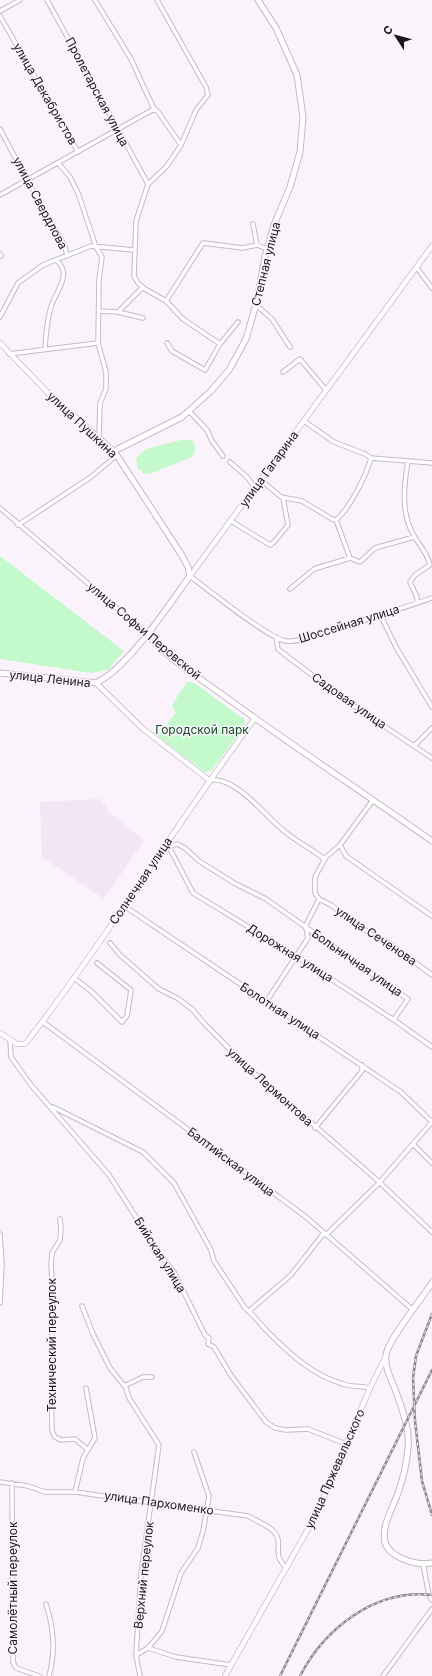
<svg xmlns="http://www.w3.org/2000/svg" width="432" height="1676" viewBox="0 0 432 1676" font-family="Inter,sans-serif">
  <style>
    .built { fill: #f2e6f5 }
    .green { fill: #c3f9cb }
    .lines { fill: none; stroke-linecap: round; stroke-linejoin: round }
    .minor-casing { stroke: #c2bbc4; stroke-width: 5.5 }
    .tertiary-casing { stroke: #c2bbc4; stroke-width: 6 }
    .secondary-casing { stroke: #c2bbc4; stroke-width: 7 }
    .minor { stroke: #fff; stroke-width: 3.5 }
    .tertiary { stroke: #fff; stroke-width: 4.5 }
    .secondary { stroke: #fff; stroke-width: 5 }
    .rail-casing { stroke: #8c878d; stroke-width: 2.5 }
    .rail { stroke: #faf3fc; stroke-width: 1; stroke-dasharray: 3; stroke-linecap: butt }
    .labels { text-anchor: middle; stroke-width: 3; stroke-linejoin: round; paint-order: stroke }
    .street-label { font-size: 12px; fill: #1a171a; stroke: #faf3fc }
    .park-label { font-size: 12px; fill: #0f4e24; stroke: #faf3fc }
  </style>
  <rect width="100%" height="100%" fill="#faf3fc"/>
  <path class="built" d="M 100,799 L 111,814 L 144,840 L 104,899 L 42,857 L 40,802 Z"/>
  <path class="green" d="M 181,440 L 192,440 C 196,447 196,451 192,457 L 150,474 L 144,473 L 138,469 L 136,458 L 146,449 Z
    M 0,556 L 124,651 L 108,670 L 91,673 L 0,659 Z
    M 187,682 L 193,682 L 244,719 L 245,725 L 211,771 L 205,772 L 158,736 L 176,713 L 172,705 Z"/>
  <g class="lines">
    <g class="minor-casing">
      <path id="minor" d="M 47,0 L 148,184
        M 95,0 L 131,59 L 154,109 L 158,112 L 181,145
        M 157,0 L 206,87 L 208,95 L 196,110 L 181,145 L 167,166 L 148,184 L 136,221 L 134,276 L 138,283 L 145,289 L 166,301 L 183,319 L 220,344 L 238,322
        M 0,11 L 20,0
        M 0,16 L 78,152
        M 0,129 L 27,180 L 65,246 L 67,256
        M 58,163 L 70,177 L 78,193 L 96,247 L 102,257 L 99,280 L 98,343 L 106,372 L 106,389 L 100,403 L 99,438
        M 0,195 L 154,109
        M 253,224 L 257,245
        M 0,254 L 1,256
        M 417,268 L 432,288
        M 166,301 L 203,243 L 242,248 L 257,245 L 267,249
        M 256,305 L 272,319 L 290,347
        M 99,311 L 118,312 L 143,287
        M 118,312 L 143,318
        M 0,317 L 18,283 L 43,265 L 91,246 L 134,250
        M 167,343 L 172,351 L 205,370 L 220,344
        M 45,348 C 46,334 47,317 52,304 C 57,290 72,274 57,261
        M 9,354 L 98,343
        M 283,372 L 300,359 L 326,390
        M 189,411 L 207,430 L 212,441 L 223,456
        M 304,421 L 334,442 L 365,454 L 371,458 L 432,463
        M 408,461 C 404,484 401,511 412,532 C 418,544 427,552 430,565 L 415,575 L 410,582 L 417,597 L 417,603
        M 230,462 L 247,477 L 255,488
        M 261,480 L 281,497 L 302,501 L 332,519 L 336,520 L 350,558 L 360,562 L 375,548 L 414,537
        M 0,508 L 147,634
        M 336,520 C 350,508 366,476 371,458
        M 231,521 L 270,545 L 274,542 L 288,525 L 283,498
        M 18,525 L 91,477 L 117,455
        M 190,576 C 207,589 269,639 286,641 C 298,643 315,635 327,632 C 362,621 397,610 432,598
        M 290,589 L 314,569 L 350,558
        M 381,616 L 396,647 L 432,707
        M 276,637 L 278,649 L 292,660 L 357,708 L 432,758
        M 414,746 L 432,728
        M 210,780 C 236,776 266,817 284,831 C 296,841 310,848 323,858 L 326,857
        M 167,843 L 193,893 L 296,956 L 397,1022 L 432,1047
        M 340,845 L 346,856 L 432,916
        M 169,847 L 177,844 L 185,848 L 199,861 L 234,883 L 266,899 L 402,995 L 408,999 L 394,1019
        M 319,899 L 331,905 L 372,935 L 386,941 L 432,975
        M 124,906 L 401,1092 L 432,1122
        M 305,927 L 319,899 L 315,893 L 315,877 L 326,857 L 340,845 L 373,800
        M 110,943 L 120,955 L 159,989 L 177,998 L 192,1009 L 203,1022 L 246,1066 L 376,1179 L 432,1232
        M 74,978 L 91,991 L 122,1022 L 127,1016 L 131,990 L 97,963
        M 266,1002 L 308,938 L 306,928
        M 43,1022 L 306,1217 L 413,1310
        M 10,1040 L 11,1057 L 31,1085 L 109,1175 L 161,1256 L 174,1272 L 205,1335 L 209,1338 L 208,1344 L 214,1347 L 230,1374 L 266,1422 L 275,1428 L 286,1430 L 308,1429 L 346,1444
        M 53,1107 L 143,1152 L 174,1183 L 211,1250 L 214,1261 L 245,1308 C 254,1315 260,1324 268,1332 C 290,1354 312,1375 343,1384 C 351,1387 361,1386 370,1388
        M 315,1128 L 362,1071 L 362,1065
        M 413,1144 L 432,1163
        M 60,1219 L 61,1229 L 60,1240 L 52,1253 L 51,1264 L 53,1299 L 51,1365 L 52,1431 L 55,1437 L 61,1440 L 75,1439 L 87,1449
        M 0,1234 L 2,1266 L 0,1303
        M 326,1235 L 379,1183 L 432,1122
        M 82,1306 L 93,1334 L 110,1368 L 126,1388 L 129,1398 L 159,1445 L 141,1574 L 136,1655 L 140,1676
        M 249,1311 L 291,1275 L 324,1233
        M 124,1386 L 143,1377 L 152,1377
        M 0,1482 L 28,1486 L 45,1492 L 75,1492 L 248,1516 C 256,1521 273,1527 277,1536 C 282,1549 272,1552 286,1568
        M 12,1483 L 13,1662 L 16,1668 L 39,1676
        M 75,1492 L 83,1458 L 95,1438 L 86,1388
        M 423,1564 L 429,1595 L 432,1600
        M 46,1604 C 54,1628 56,1651 49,1676
        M 148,1648 L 176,1657 L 231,1665
        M 136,1655 L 148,1648 L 162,1631 L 181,1573 L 198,1548 L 203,1531 L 209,1496 L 194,1452
        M 383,1676 L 432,1609"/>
    </g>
    <g class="tertiary-casing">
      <path id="tertiary" d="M 0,343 L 50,395 L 114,451
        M 190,576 L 432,246
        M 96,683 L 142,728 L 209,780
        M 0,1033 L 17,1044 L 25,1044 C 60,1000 91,954 123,908 C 166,844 209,780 255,718
        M 225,1676 L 316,1515 L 370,1388 L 386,1356"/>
    </g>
    <g class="secondary-casing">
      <path id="secondary" d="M 147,634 C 168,659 200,678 227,698 C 294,747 364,793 432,841
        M 0,673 L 96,683 C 128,668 168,606 190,576 L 188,567 L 181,554 L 114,451 L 182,417 L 211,391 L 229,370 L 246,339 L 257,301 L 265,257 L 274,225 L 290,187 L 300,152 L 303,117 L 297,75 L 276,28 L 258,0
        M 432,1283 C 422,1298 388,1340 386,1355 C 384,1366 391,1379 395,1389 C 402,1408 410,1429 408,1448 C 407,1463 403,1479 398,1493 C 393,1507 381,1527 385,1542 C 389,1558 418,1566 432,1563"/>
    </g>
    <use href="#minor" class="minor"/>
    <use href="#tertiary" class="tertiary"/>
    <use href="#secondary" class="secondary"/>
    <g class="rail-casing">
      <path id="rail" d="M 432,1314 L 416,1356 L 413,1378 L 415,1421 L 422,1481 L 432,1515
        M 280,1676 L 432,1370
        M 300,1676 C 325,1628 375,1589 432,1595"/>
    </g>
    <use href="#rail" class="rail"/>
  </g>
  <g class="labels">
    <g class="street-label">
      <text transform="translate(97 92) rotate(62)" y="4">Пролетарская улица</text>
      <text transform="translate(45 94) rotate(60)" y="4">улица Декабристов</text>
      <text transform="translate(40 203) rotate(62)" y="4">улица Свердлова</text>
      <text transform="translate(266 264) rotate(-76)" y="4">Степная улица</text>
      <text transform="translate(82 425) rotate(43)" y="4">улица Пушкина</text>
      <text transform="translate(269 469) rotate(-54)" y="4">улица Гагарина</text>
      <text transform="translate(349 624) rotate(-17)" y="4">Шоссейная улица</text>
      <text transform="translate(144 631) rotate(40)" y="4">улица Софьи Перовской</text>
      <text transform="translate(50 679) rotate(6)" y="4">улица Ленина</text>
      <text transform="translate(349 701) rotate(35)" y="4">Садовая улица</text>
      <text transform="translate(141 881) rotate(-56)" y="4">Солнечная улица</text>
      <text transform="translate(376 936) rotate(34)" y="4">улица Сеченова</text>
      <text transform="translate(290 953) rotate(32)" y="4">Дорожная улица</text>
      <text transform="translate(357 963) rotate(35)" y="4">Больничная улица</text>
      <text transform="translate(280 1011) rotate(33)" y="4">Болотная улица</text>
      <text transform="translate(270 1087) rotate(42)" y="4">улица Лермонтова</text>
      <text transform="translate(231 1162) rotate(37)" y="4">Балтийская улица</text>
      <text transform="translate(160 1255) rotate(58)" y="4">Бийская улица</text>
      <text transform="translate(52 1345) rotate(-90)" y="4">Технический переулок</text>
      <text transform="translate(335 1469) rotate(-66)" y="4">улица Пржевальского</text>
      <text transform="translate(159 1503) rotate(8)" y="4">улица Пархоменко</text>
      <text transform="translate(144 1575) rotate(-84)" y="4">Верхний переулок</text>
      <text transform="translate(13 1588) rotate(-90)" y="4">Самолётный переулок</text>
    </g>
    <g class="park-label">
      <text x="202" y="734">Городской парк</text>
    </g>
  </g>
  <g transform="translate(396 36) rotate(306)" stroke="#faf3fc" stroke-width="3" paint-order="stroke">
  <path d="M0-3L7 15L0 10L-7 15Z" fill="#1a171a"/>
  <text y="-6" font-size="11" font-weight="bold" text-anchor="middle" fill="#1a171a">С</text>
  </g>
</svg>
